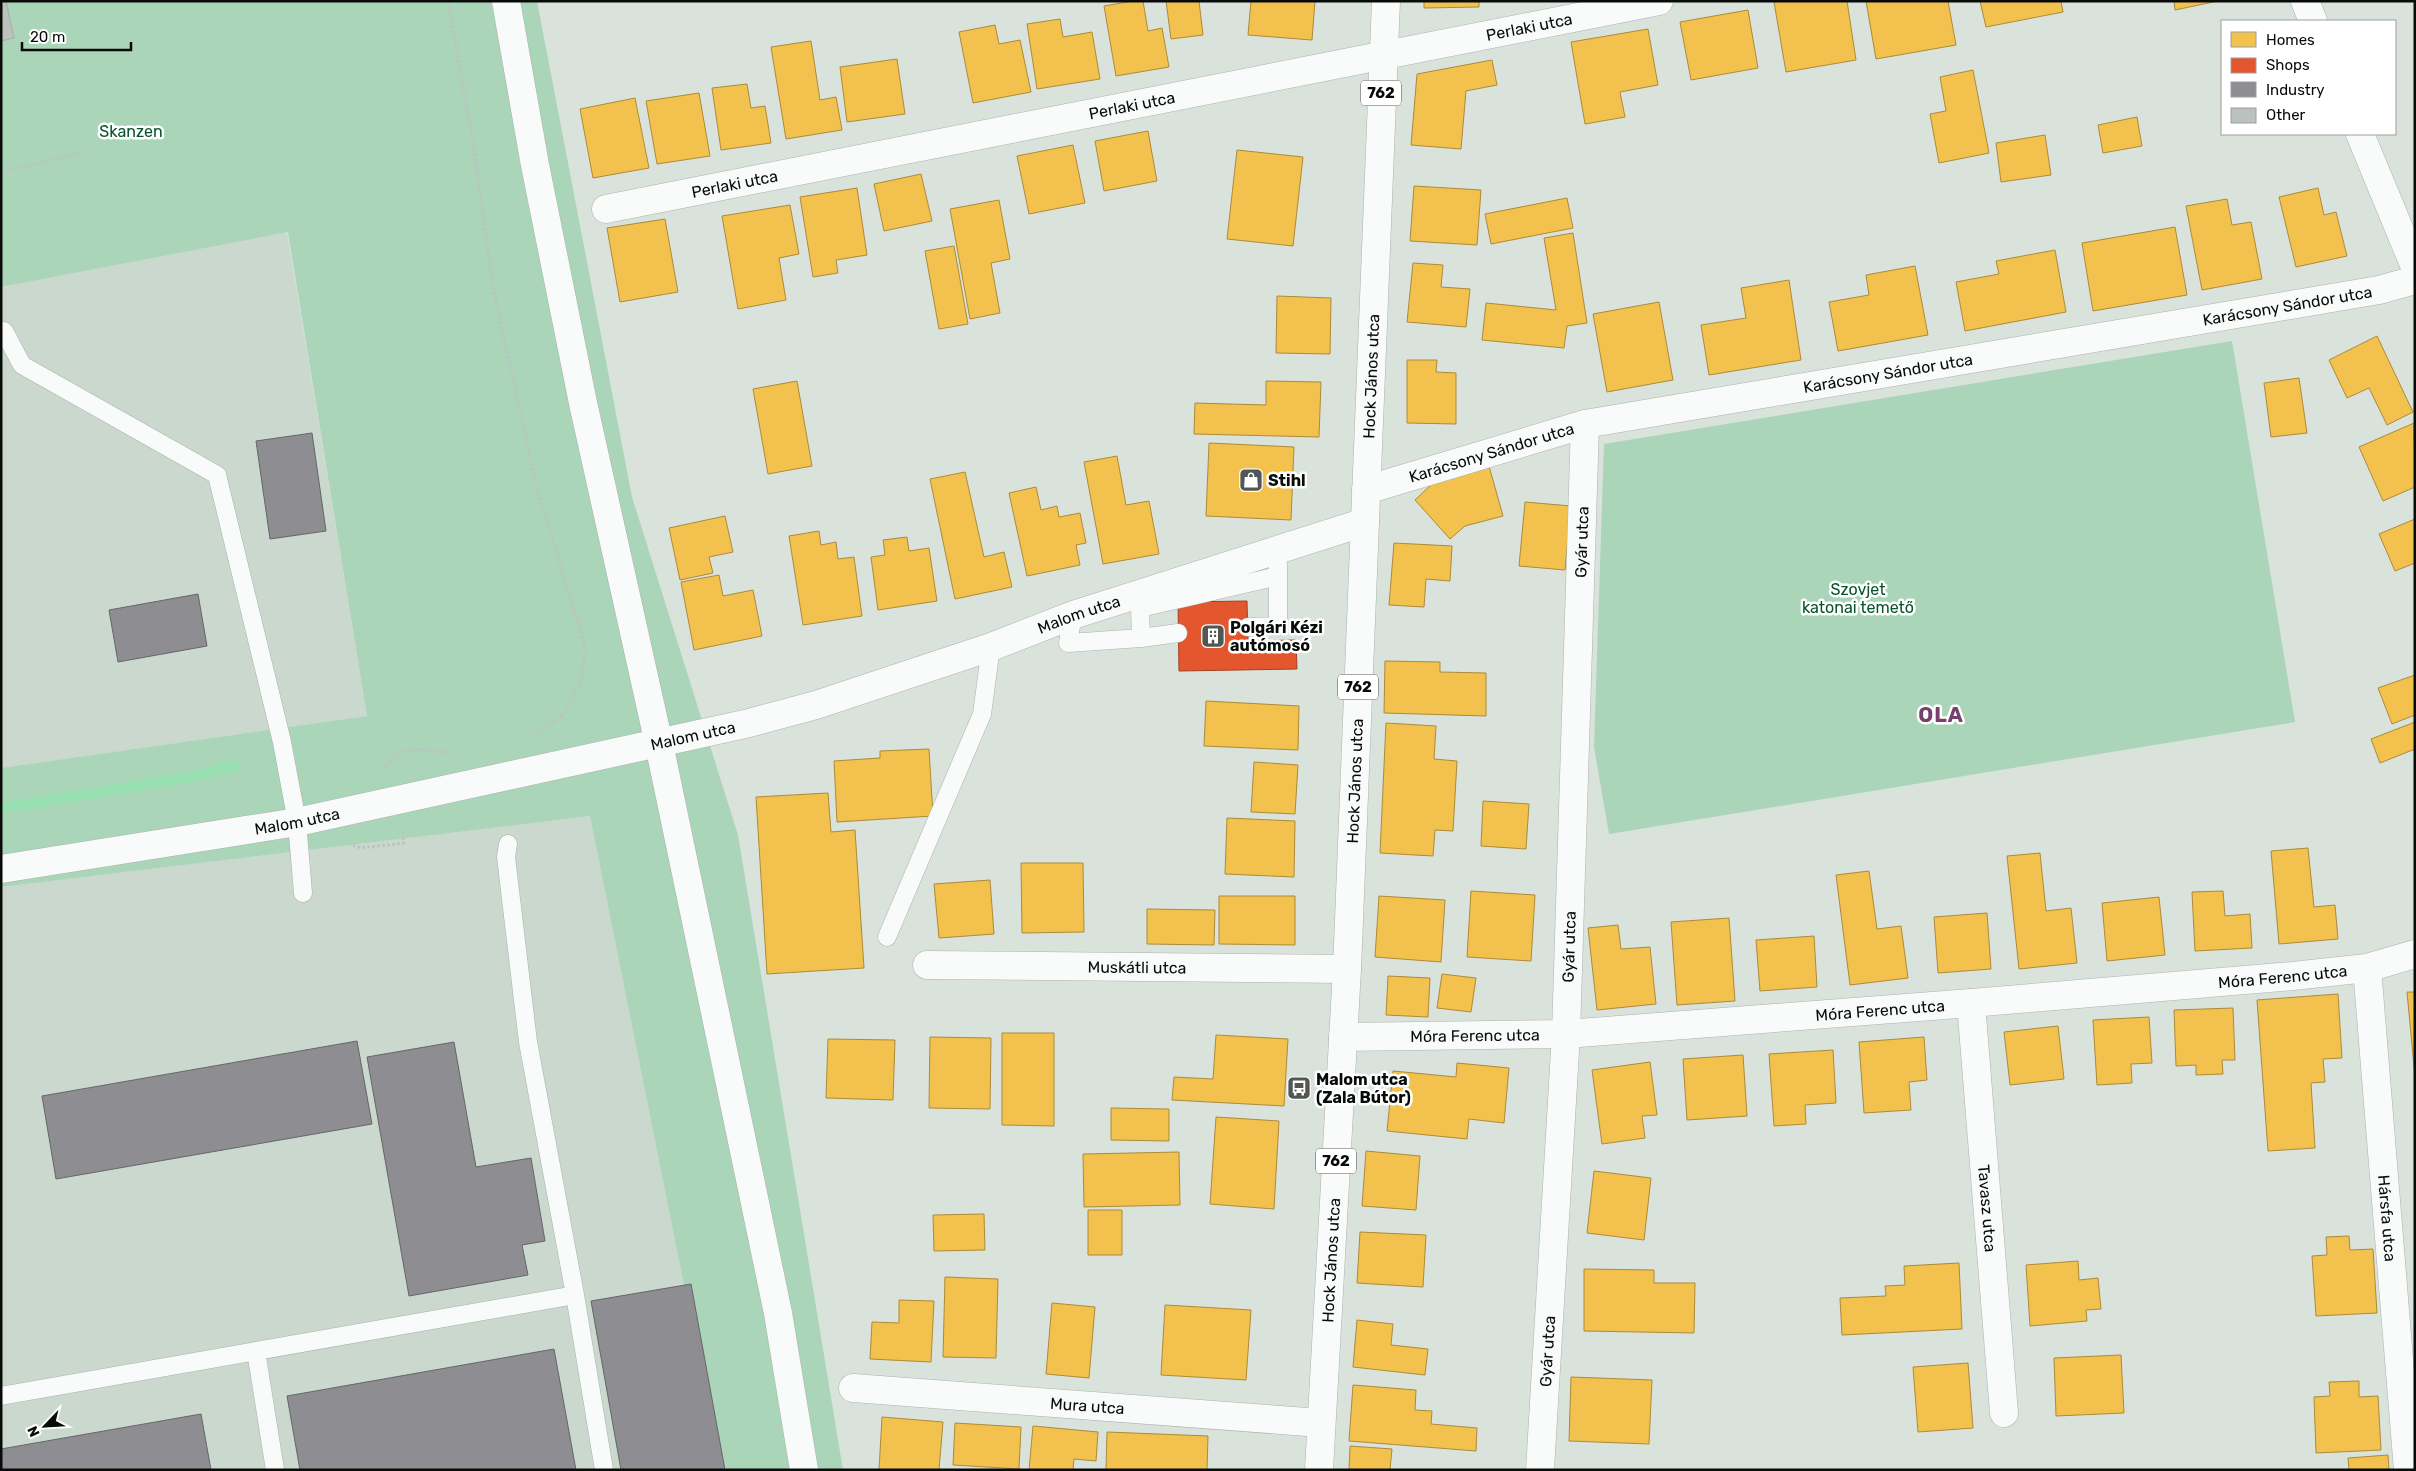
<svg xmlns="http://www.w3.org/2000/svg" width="2416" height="1471" viewBox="0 0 2416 1471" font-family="Rubik,sans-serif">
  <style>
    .built { fill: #cad8ce }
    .green { fill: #aad5b8 }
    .homes { fill: #f2c14e; stroke: #ac8b39 }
    .shops { fill: #e4572e; stroke: #a24023 }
    .industry { fill: #8d8d92; stroke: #656669 }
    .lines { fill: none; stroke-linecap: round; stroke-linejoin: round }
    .stream { stroke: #98dfb1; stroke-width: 11 }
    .building { fill: #bbc1bd; stroke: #a6aca8 }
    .service-casing { stroke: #acb2ad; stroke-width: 19 }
    .minor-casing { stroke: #acb2ad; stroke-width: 29 }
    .tertiary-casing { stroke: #acb2ad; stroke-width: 29 }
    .primary-casing { stroke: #acb2ad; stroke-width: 29 }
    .path { stroke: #bfc2c0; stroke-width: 3; stroke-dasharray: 2.5 2.5; stroke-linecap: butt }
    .service { stroke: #f9fbfa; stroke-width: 18 }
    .minor { stroke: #f9fbfa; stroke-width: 28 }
    .tertiary { stroke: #f9fbfa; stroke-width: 28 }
    .primary { stroke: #f9fbfa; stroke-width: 28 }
    .labels { text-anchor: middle; stroke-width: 5; stroke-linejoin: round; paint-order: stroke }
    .shield { fill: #fff; stroke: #525553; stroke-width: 1 }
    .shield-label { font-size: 15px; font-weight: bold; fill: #080c09 }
    .street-label { font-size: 16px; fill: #080c09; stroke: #fff }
    .park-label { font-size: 16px; fill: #06532c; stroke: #fff }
    .poi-label { font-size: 16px; font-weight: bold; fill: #080c09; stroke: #fff; text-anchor: start }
    .district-label { font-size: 21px; font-weight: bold; letter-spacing: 1px; fill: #773f6d; stroke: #fff }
  </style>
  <rect width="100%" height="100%" fill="#dae2dc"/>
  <path class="built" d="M 287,232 L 367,716 L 1,768 L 1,287 Z
    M 590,816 L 721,1470 L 1,1470 L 1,887 Z"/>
  <path class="green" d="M 1,1 L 537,1 L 632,497 L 738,835 L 843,1470 L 721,1470 L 590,816 L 1,887 L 1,768 L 367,716 L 288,232 L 1,287 Z
    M 2232,341 L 2295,722 L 1609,834 L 1594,747 L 1604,444 Z"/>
  <path class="homes" d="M 1133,1 L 1143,1 L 1148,31 L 1162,28 L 1169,67 L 1116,76 L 1104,6 Z
    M 1166,1 L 1199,1 L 1203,35 L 1171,39 Z
    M 1251,1 L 1315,1 L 1312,40 L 1248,35 Z
    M 1424,1 L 1479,1 L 1479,7 L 1424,8 Z
    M 1782,1 L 1847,1 L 1856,60 L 1786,72 L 1774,2 Z
    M 1866,1 L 1948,1 L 1956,45 L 1876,59 Z
    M 1980,1 L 2061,1 L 2063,12 L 1986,27 Z
    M 2174,1 L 2218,1 L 2175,10 Z
    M 1748,10 L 1758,68 L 1691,80 L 1680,22 Z
    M 1060,19 L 1063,37 L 1092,32 L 1100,79 L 1037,89 L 1027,24 Z
    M 995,25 L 999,44 L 1020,40 L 1031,92 L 973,103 L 959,32 Z
    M 1648,29 L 1658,85 L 1620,92 L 1625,117 L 1585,124 L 1571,42 Z
    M 811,41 L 820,100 L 836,97 L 842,130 L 786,139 L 771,47 Z
    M 897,59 L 905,114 L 847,122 L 840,67 Z
    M 1492,60 L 1497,85 L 1466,91 L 1461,149 L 1411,145 L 1417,74 Z
    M 1973,70 L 1989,153 L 1939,163 L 1930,114 L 1946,111 L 1940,77 Z
    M 747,84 L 751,108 L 765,106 L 771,143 L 721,150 L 712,88 Z
    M 699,93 L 710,156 L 657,164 L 646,101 Z
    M 635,98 L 649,168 L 593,178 L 580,109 Z
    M 2137,117 L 2142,146 L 2103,153 L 2098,125 Z
    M 1148,131 L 1157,181 L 1104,191 L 1095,141 Z
    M 2045,135 L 2051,175 L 2001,182 L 1996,143 Z
    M 1073,145 L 1085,203 L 1029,214 L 1017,156 Z
    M 1237,150 L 1303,157 L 1293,246 L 1227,239 Z
    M 921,174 L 932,221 L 884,231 L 874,184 Z
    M 1414,186 L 1481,190 L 1477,245 L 1410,241 Z
    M 857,188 L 867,255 L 836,260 L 838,273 L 813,277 L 800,197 Z
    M 2318,188 L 2324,215 L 2336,212 L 2347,256 L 2296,267 L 2279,197 Z
    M 1567,198 L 1573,228 L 1491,244 L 1485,214 Z
    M 2227,199 L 2232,225 L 2251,222 L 2262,279 L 2202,290 L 2186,206 Z
    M 999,200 L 1010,259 L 991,263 L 1000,313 L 970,319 L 950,209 Z
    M 790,205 L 799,254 L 779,258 L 786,300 L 738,309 L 722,216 Z
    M 665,219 L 678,292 L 620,302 L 607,228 Z
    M 2175,227 L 2187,295 L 2093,311 L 2082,243 Z
    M 1573,233 L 1587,323 L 1567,326 L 1564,348 L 1482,340 L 1486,303 L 1556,310 L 1544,238 Z
    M 954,246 L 968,324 L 939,329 L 925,251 Z
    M 2055,250 L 2066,312 L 1965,331 L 1956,282 L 1999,274 L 1996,261 Z
    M 1413,263 L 1443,265 L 1441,287 L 1470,289 L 1466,327 L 1407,322 Z
    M 1915,266 L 1928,335 L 1838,351 L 1829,302 L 1869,295 L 1866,275 Z
    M 1789,280 L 1801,360 L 1709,375 L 1701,325 L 1746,318 L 1741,288 Z
    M 1277,296 L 1331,298 L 1330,354 L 1276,353 Z
    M 1659,302 L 1673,380 L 1607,392 L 1593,314 Z
    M 2377,336 L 2413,412 L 2387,425 L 2369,388 L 2347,398 L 2329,360 Z
    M 1407,360 L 1437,360 L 1436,372 L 1456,373 L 1456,424 L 1407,423 Z
    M 2299,378 L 2307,433 L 2271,437 L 2264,383 Z
    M 797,381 L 812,466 L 768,474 L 753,389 Z
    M 1266,381 L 1321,382 L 1319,437 L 1194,434 L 1195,403 L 1266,405 Z
    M 2414,423 L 2415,487 L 2383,501 L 2359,447 Z
    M 1209,443 L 1294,447 L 1291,520 L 1206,516 Z
    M 1117,456 L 1126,505 L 1149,501 L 1159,554 L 1103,564 L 1084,462 Z
    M 1489,466 L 1503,516 L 1465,526 L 1450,539 L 1415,500 L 1435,481 Z
    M 965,472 L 984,557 L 1004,552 L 1012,587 L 955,599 L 930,479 Z
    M 1036,487 L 1041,510 L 1057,506 L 1059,517 L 1080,513 L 1086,543 L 1076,545 L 1080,565 L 1027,576 L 1009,493 Z
    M 1525,502 L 1571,506 L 1565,570 L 1519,566 Z
    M 725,516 L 733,552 L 709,557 L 713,573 L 680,580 L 669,528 Z
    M 2415,519 L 2415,563 L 2395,571 L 2379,534 Z
    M 819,531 L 821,545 L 836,542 L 838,559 L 854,557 L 862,616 L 803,625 L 789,536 Z
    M 907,537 L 909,551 L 929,548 L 937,601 L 878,610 L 871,557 L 885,555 L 883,540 Z
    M 1394,543 L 1452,546 L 1450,581 L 1426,579 L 1424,607 L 1389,605 Z
    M 719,575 L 723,596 L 753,590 L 762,636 L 694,650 L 681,582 Z
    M 1385,661 L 1440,662 L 1440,672 L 1486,673 L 1486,716 L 1384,713 Z
    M 2415,675 L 2415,715 L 2392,724 L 2378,688 Z
    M 1206,701 L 1299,706 L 1298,750 L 1204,746 Z
    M 2415,722 L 2415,749 L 2380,763 L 2371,739 Z
    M 1386,723 L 1436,726 L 1434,759 L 1457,761 L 1453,831 L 1435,830 L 1433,856 L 1380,853 Z
    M 929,749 L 933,816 L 837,822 L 834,761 L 880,758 L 880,751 Z
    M 1254,762 L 1298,765 L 1295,814 L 1251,812 Z
    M 828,793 L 831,832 L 855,830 L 864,968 L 767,974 L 756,797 Z
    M 1483,801 L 1529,804 L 1526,849 L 1481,846 Z
    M 1227,818 L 1295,821 L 1294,877 L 1225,874 Z
    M 2308,848 L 2314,907 L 2335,905 L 2338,939 L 2279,944 L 2271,851 Z
    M 2040,853 L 2046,911 L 2071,908 L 2077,963 L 2019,969 L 2007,856 Z
    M 1021,863 L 1083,863 L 1084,932 L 1022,933 Z
    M 1869,871 L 1877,929 L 1901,926 L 1908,978 L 1850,985 L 1836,875 Z
    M 990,880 L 994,934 L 939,938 L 934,884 Z
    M 1471,891 L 1535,895 L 1531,961 L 1467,957 Z
    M 2223,891 L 2225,916 L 2250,914 L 2252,948 L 2195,951 L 2192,892 Z
    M 1219,896 L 1295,896 L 1295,945 L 1219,944 Z
    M 1379,896 L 1445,900 L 1441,962 L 1375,957 Z
    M 2159,897 L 2165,955 L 2107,961 L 2102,903 Z
    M 1147,909 L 1215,910 L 1214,945 L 1147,944 Z
    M 1987,913 L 1991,969 L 1938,973 L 1934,917 Z
    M 1729,918 L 1735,1001 L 1677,1005 L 1671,922 Z
    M 1618,925 L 1621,949 L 1650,947 L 1656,1004 L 1597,1010 L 1588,928 Z
    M 1814,936 L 1817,987 L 1760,991 L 1756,940 Z
    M 1442,974 L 1476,978 L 1471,1012 L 1437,1008 Z
    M 1388,976 L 1430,978 L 1428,1017 L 1386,1015 Z
    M 2407,992 L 2415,992 L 2415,1077 Z
    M 2338,994 L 2342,1058 L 2323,1059 L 2325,1082 L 2311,1083 L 2315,1148 L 2268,1151 L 2257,1000 Z
    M 2233,1008 L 2235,1060 L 2222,1060 L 2223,1074 L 2196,1075 L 2196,1065 L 2176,1066 L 2174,1010 Z
    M 2149,1017 L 2152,1063 L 2131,1064 L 2132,1083 L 2097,1085 L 2093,1020 Z
    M 2058,1026 L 2064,1079 L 2010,1085 L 2004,1032 Z
    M 1002,1033 L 1054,1033 L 1054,1126 L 1002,1125 Z
    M 1216,1035 L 1288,1039 L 1284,1106 L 1172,1100 L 1174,1077 L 1213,1079 Z
    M 930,1037 L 991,1038 L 990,1109 L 929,1108 Z
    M 1924,1037 L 1927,1080 L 1909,1082 L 1911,1110 L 1864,1113 L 1859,1042 Z
    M 828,1039 L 895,1040 L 893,1100 L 826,1098 Z
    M 1833,1050 L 1836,1103 L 1805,1105 L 1806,1124 L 1774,1126 L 1769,1054 Z
    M 1743,1055 L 1747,1116 L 1687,1120 L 1683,1059 Z
    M 1650,1062 L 1657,1115 L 1642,1116 L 1645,1138 L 1602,1144 L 1592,1070 Z
    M 1457,1063 L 1509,1068 L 1504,1123 L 1469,1119 L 1467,1139 L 1387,1131 L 1393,1071 L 1456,1077 Z
    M 1111,1108 L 1169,1109 L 1169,1141 L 1111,1140 Z
    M 1216,1117 L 1279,1121 L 1274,1209 L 1210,1204 Z
    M 1366,1151 L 1420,1156 L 1416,1210 L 1362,1206 Z
    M 1179,1152 L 1180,1205 L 1084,1207 L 1083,1154 Z
    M 1594,1171 L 1651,1178 L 1644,1240 L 1587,1233 Z
    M 1088,1210 L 1122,1210 L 1122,1255 L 1088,1255 Z
    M 984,1214 L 985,1250 L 934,1251 L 933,1215 Z
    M 1360,1232 L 1426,1235 L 1423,1287 L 1357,1283 Z
    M 2349,1236 L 2350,1250 L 2373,1249 L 2377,1313 L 2316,1316 L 2312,1256 L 2327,1255 L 2326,1237 Z
    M 2078,1261 L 2079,1280 L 2098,1278 L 2101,1309 L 2086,1310 L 2087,1321 L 2030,1326 L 2026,1265 Z
    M 1959,1263 L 1962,1329 L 1842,1335 L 1840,1298 L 1886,1296 L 1885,1286 L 1905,1285 L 1904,1266 Z
    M 1584,1269 L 1654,1270 L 1654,1283 L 1695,1283 L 1694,1333 L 1584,1331 Z
    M 945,1277 L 998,1279 L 996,1358 L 943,1357 Z
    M 899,1300 L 934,1301 L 931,1362 L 870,1359 L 872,1322 L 899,1323 Z
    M 1052,1303 L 1095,1307 L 1089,1378 L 1046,1374 Z
    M 1165,1305 L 1251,1310 L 1246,1380 L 1161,1375 Z
    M 1357,1320 L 1393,1324 L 1391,1345 L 1428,1349 L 1425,1375 L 1353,1367 Z
    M 2121,1355 L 2124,1413 L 2056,1416 L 2054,1358 Z
    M 1968,1363 L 1973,1428 L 1918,1432 L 1913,1367 Z
    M 1571,1377 L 1652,1380 L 1649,1444 L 1569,1441 Z
    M 2359,1381 L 2359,1397 L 2378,1396 L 2381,1450 L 2316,1453 L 2314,1397 L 2330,1396 L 2329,1382 Z
    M 1353,1385 L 1416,1390 L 1415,1410 L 1432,1411 L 1431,1424 L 1477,1428 L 1476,1451 L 1349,1441 Z
    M 882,1417 L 943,1422 L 939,1470 L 879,1470 Z
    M 955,1423 L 1021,1427 L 1019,1469 L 953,1465 Z
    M 1033,1426 L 1098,1432 L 1096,1461 L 1074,1459 L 1073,1470 L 1029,1470 Z
    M 1107,1432 L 1208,1436 L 1207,1470 L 1106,1470 Z
    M 1350,1446 L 1392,1449 L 1390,1470 L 1349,1470 Z
    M 2388,1455 L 2389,1470 L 2349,1470 L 2348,1458 Z"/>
  <path class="shops" d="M 1247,601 L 1248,641 L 1296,640 L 1297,669 L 1179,671 L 1178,602 Z"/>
  <path class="industry" d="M 312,433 L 326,531 L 270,539 L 256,441 Z
    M 198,594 L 207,646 L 118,662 L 109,610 Z
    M 357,1041 L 372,1124 L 56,1179 L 42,1096 Z
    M 454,1042 L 476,1167 L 531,1158 L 545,1241 L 522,1245 L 528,1275 L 409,1296 L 367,1057 Z
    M 691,1284 L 725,1470 L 621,1470 L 591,1301 Z
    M 554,1349 L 576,1470 L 300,1470 L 287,1396 Z
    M 201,1414 L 211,1470 L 1,1470 L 1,1449 Z"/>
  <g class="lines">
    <path class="stream" d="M 1,808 L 185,778 L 235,766"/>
  </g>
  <path class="building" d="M 1,1 L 6,1 L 14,38 L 1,41 Z"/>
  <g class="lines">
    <g class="service-casing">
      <path id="service" d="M 4,331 L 22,365 L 217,475 L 282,742 L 297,822 L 303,893
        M 1073,615 L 1068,643 L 1141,638 L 1140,608 L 1278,576
        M 1248,627 L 1278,626 L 1278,564
        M 1141,638 L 1178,633
        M 508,844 L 506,857 L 528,1042 L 575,1295 L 604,1470
        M 887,937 L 982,714 L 991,647
        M 256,1351 L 275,1470
        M 1,1396 L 575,1295"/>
    </g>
    <g class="minor-casing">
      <g id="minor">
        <path d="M 2305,1 L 2313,21"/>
        <path d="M 2360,134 L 2415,267"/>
        <path id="s1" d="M 606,209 L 1659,1"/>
        <path id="s2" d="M 1366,490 L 1585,424 L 2379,290 L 2415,280"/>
        <path id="s3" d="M 1,869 L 297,822 L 745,724 L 816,705 L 991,647 L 1073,615 L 1365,522"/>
        <path id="s4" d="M 927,965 L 1347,969"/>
        <path id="s5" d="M 2367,968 L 2408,1470"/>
        <path id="s6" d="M 1971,1003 L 2004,1413"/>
        <path id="s7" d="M 1343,1037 L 1566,1034 L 1971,1003 L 2293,976 L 2367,968 L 2415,954"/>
        <path id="s8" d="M 853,1388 L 1321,1423"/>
        <path id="s9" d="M 1540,1470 L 1566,1034 L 1585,424"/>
      </g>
    </g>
    <g class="tertiary-casing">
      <path id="tertiary" d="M 506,1 L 535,165 L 583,403 L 659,744 L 778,1313 L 804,1470"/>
    </g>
    <g class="primary-casing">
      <g id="primary">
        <path id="s10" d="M 1319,1470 L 1347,969 L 1386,1"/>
      </g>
    </g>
    <path class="path" d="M 448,1 L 472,137 L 494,292 L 536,485 L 585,647 L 582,678 L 571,701 L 562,716 L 534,735
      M 1,172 L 81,153
      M 383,769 L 402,752 L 414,749 L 453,753
      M 353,845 L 361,848 L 404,843 L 402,832"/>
    <use href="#service" class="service"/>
    <use href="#minor" class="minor"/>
    <use href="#tertiary" class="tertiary"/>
    <use href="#primary" class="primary"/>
  </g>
  <defs>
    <g id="shop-square" transform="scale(1.25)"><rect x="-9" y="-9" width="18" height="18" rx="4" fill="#525753" stroke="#fff"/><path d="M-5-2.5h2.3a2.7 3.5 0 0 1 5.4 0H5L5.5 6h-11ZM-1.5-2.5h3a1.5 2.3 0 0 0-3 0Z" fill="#fff"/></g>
    <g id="building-square" transform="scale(1.25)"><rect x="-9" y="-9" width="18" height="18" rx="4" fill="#525753" stroke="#fff"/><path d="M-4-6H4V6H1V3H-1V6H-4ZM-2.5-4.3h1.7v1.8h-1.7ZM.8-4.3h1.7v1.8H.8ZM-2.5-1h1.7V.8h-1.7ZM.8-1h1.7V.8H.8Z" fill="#fff"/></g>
    <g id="bus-square" transform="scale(1.25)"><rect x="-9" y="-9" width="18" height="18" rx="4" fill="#525753" stroke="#fff"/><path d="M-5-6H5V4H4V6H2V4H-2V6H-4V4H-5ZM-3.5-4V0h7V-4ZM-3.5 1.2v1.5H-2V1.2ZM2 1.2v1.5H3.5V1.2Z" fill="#fff"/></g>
  </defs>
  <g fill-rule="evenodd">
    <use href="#shop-square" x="1251" y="480"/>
    <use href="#building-square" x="1213" y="636"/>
    <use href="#bus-square" x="1299" y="1088"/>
  </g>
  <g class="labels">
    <g class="shield">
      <rect x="1361" y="80.5" width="40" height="25" rx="4"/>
      <rect x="1338" y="674.5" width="40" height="25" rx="4"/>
      <rect x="1316" y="1148.5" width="40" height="25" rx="4"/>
    </g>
    <g class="shield-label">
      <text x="1381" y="98">762</text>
      <text x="1358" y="692">762</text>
      <text x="1336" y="1166">762</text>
    </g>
    <g class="street-label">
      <text dy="6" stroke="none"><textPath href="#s1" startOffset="941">Perlaki utca</textPath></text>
      <text dy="6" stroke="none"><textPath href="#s1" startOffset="536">Perlaki utca</textPath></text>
      <text dy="6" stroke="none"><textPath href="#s1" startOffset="131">Perlaki utca</textPath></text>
      <text dy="6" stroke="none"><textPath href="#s2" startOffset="941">Karácsony Sándor utca</textPath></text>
      <text dy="6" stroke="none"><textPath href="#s2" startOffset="536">Karácsony Sándor utca</textPath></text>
      <text dy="6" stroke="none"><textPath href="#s10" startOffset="1095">Hock János utca</textPath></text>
      <text dy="6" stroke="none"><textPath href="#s2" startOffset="131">Karácsony Sándor utca</textPath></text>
      <text dy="6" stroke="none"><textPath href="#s9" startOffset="929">Gyár utca</textPath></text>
      <text dy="6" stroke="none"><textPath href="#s3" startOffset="1110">Malom utca</textPath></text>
      <text dy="6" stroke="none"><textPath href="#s3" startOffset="705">Malom utca</textPath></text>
      <text dy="6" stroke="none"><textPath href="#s10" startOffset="690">Hock János utca</textPath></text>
      <text dy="6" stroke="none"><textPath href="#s3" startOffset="300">Malom utca</textPath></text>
      <text dy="6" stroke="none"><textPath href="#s9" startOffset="524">Gyár utca</textPath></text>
      <text dy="6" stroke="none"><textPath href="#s4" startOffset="210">Muskátli utca</textPath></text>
      <text dy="6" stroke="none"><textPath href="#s7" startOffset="942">Móra Ferenc utca</textPath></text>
      <text dy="6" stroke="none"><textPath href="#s7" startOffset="538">Móra Ferenc utca</textPath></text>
      <text dy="6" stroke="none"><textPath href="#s7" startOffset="132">Móra Ferenc utca</textPath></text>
      <text dy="6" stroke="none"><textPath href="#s6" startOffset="206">Tavasz utca</textPath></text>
      <text dy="6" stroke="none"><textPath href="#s5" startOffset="251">Hársfa utca</textPath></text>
      <text dy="6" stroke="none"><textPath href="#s10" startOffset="210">Hock János utca</textPath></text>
      <text dy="6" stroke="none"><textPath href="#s9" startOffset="119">Gyár utca</textPath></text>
      <text dy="6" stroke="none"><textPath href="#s8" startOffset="235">Mura utca</textPath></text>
    </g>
    <g class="park-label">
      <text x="131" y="137">Skanzen</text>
      <text x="1858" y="595">Szovjet<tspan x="1858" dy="18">katonai temető</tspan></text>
    </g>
    <g class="poi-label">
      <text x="1268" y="486">Stihl</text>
      <text x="1230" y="633">Polgári Kézi<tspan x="1230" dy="18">autómosó</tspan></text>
      <text x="1316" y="1085">Malom utca<tspan x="1316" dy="18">(Zala Bútor)</tspan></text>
    </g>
    <g class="district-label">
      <text x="1941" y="722">OLA</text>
    </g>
  </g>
  <rect width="2416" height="1471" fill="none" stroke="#080c09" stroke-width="5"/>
  <rect x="2221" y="20" width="175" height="115" fill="#ffffff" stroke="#9c9e9d"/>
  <rect x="2231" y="32" width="25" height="15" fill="#f2c14e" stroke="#9c9e9d"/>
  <text x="2266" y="45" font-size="15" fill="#080c09">Homes</text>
  <rect x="2231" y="58" width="25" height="15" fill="#e4572e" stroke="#9c9e9d"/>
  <text x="2266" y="70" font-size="15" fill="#080c09">Shops</text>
  <rect x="2231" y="82" width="25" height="15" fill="#8d8d92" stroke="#9c9e9d"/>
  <text x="2266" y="95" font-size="15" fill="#080c09">Industry</text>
  <rect x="2231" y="108" width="25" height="15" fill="#bbc1bd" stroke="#9c9e9d"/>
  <text x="2266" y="120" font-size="15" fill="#080c09">Other</text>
  <g transform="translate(45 1426) rotate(245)" stroke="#ffffff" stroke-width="4" paint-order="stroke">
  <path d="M0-4L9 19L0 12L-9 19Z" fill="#080c09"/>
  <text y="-8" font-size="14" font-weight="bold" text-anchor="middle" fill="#080c09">N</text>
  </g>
  <path d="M22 42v8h109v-8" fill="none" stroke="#080c09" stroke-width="2.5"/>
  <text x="30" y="42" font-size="15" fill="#080c09" stroke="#ffffff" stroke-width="4" paint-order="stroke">20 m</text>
</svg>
